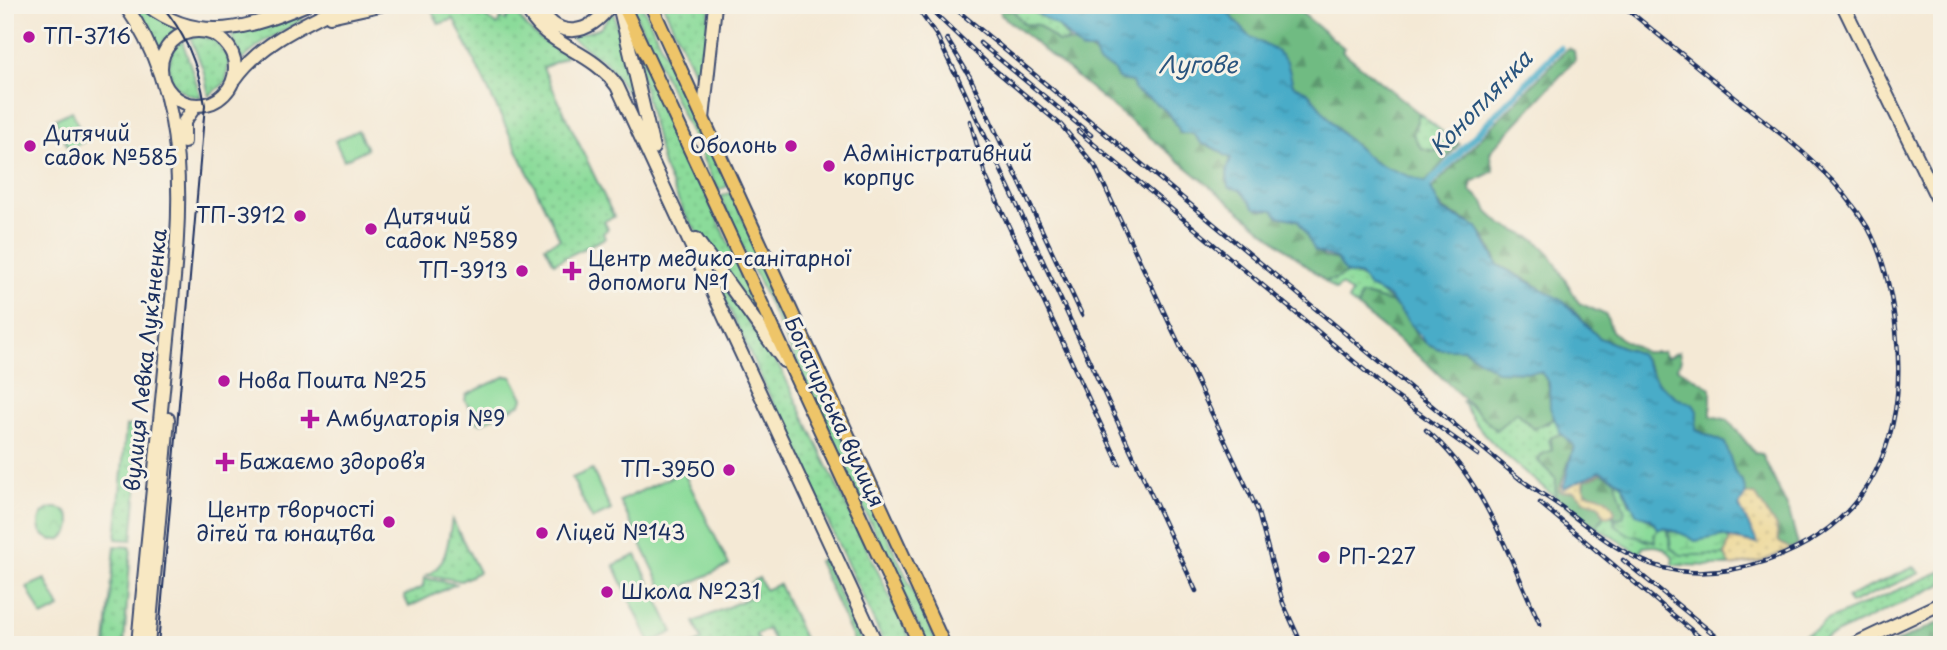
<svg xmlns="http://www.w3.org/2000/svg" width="1947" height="650" viewBox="0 0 1947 650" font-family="'Playpen Sans',sans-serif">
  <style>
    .grass { fill: url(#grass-dots); stroke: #53857c; stroke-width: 2 }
    .forest { fill: url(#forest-firs); stroke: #467570; stroke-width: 2 }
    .wetland { fill: url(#wetland-marsh); stroke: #53857c; stroke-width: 2 }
    .sand { fill: url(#sand-dots); stroke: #84847e; stroke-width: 2 }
    .park { fill: url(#park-crowns); stroke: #53857c; stroke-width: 2 }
    .pitch { fill: #8bdb9a; stroke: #53857c; stroke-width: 2 }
    .water { fill: url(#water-ripples); stroke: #326e93; stroke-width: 2 }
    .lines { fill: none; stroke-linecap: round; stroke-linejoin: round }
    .canal { stroke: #49acc8; stroke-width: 7 }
    .secondary-casing { stroke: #3c4b70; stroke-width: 16 }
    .primary-casing { stroke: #3c4b70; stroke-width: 16 }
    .secondary { stroke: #f8e8c3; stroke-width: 12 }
    .primary { stroke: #eec569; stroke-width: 12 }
    .tram { stroke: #1b2f5e; stroke-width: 2 }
    .rail-casing { stroke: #1b2f5e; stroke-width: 4.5 }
    .rail { stroke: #f7f3e8; stroke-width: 2; stroke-dasharray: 5; stroke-linecap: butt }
    .poi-dot { fill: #b5179e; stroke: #f7f3e8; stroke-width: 2.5 }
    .labels { text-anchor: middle; stroke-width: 6; stroke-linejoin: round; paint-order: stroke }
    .poi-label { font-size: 21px; fill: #1b2f5e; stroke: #f7f3e8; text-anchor: start }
    .street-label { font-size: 21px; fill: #1b2f5e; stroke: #f7f3e8 }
    .water-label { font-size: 23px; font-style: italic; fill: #29547e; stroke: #f7f3e8 }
  </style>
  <defs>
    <pattern id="grass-dots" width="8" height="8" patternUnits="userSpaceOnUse" patternTransform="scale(1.75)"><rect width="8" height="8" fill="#8bdb9a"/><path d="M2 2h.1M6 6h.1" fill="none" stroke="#77bc87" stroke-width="1.8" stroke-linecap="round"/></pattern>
    <pattern id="forest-firs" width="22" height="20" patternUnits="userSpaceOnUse" patternTransform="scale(1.75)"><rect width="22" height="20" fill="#70bb82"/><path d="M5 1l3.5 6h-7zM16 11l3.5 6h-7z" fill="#5b986e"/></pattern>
    <pattern id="wetland-marsh" width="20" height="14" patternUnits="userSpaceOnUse" patternTransform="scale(1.75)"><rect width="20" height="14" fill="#8bdb9a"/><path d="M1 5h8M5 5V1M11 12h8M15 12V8" fill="none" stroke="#77bc87"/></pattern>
    <pattern id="sand-dots" width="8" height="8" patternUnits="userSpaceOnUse" patternTransform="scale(1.75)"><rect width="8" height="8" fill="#eeda9e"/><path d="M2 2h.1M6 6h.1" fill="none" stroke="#ccbb8a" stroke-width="1.8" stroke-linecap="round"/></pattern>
    <pattern id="park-crowns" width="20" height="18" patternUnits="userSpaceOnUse" patternTransform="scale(1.75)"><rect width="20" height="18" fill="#8bdb9a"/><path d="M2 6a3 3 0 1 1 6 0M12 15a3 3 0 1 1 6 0" fill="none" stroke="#77bc87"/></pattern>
    <pattern id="water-ripples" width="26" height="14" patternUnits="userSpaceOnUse" patternTransform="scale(1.75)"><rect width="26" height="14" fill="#49acc8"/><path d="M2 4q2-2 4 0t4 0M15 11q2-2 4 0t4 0" fill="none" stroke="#3c8ca6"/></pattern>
  </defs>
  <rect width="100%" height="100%" fill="#f7f3e8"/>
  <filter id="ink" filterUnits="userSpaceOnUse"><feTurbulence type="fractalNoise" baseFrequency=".0143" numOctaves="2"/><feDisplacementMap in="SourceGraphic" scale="14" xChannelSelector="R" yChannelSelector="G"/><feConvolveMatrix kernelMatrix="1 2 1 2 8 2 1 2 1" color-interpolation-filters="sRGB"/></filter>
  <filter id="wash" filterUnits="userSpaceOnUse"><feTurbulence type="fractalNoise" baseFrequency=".00686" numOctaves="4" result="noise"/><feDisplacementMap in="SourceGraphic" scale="28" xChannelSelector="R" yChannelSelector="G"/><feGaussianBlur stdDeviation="1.57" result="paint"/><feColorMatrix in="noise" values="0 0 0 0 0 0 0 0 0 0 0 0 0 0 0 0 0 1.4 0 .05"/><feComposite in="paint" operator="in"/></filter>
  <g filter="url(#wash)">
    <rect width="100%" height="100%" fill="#f4e9d5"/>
    <path class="grass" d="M 134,5 L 141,5 L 174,25 L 176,29 L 159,53 Z
      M 429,5 L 475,5 L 479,12 L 497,25 L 501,18 L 506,21 L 508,15 L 494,5 L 512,5 C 525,30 540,41 565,54 L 566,57 L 543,68 L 614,217 L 604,221 L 608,229 L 603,233 L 605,238 L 554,263 L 545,246 L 560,239 L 454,19 L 439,24 Z
      M 631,5 L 642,5 L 728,186 L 718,191 Z
      M 663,5 L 710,5 L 701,87 Z
      M 995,5 L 1033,5 L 1034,12 L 1059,27 L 1069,41 L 1058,42 L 1038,25 L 1024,24 L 1011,8 L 1000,9 Z
      M 613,11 L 641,116 L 640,117 L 629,94 L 605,62 L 570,37 L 600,28 Z
      M 300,14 L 302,20 L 264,42 L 242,60 L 231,35 Z
      M 630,31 L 773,339 L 684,213 L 663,166 Z
      M 199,36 L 215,40 L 229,59 L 226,82 L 209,96 L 203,69 L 190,37 Z
      M 182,40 L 201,97 C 169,96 158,61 182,40 Z
      M 1419,113 L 1454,141 L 1435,151 L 1421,148 L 1413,135 Z
      M 731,192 L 852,458 L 841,460 L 720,197 Z
      M 708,263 L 782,371 L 913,645 L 885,645 Z
      M 1346,273 L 1364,278 L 1392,303 L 1359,302 L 1358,308 L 1348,300 L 1352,294 L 1341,285 L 1336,290 L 1325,281 L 1336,279 Z
      M 1462,400 L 1475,410 L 1517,412 L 1547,424 L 1555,418 L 1562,434 L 1549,440 L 1552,450 L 1541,455 L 1538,460 L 1556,479 L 1555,497 C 1523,470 1479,439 1462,400 Z
      M 143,425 L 132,540 L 116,539 L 126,426 Z
      M 854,464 L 938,645 L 927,645 L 845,468 Z
      M 1604,516 L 1613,516 L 1616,526 L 1647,541 L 1659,529 L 1667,527 L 1671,548 L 1688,555 L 1725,555 L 1731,566 L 1672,565 L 1673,557 C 1663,545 1657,545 1643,547 L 1640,554 L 1596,527 Z
      M 452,519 L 479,572 L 461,581 L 427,575 C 448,565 448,540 452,519 Z
      M 115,546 L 131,547 L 124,645 L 106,645 Z
      M 823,559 L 863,645 L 856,645 L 818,561 Z
      M 1914,567 L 1920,573 L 1850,604 L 1847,597 Z
      M 1942,571 L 1942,584 L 1812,645 L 1780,645 L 1815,630 L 1825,621 Z
      M 424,578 L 456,584 L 409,607 L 404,596 L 423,587 Z
      M 759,578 L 765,590 L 779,584 L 807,645 L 776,645 L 768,629 L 756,635 L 761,645 L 753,645 L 749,639 L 737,645 L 693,645 L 702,640 L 694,622 L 755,595 L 750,583 Z"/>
    <path class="forest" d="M 1221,5 L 1292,5 L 1344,48 L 1342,51 L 1419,113 L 1413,135 L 1421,148 L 1435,151 L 1454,141 L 1459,144 L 1425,183 L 1375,163 L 1340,132 L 1307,91 L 1293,85 L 1287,62 L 1249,36 Z
      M 1011,8 L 1024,24 L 1038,25 L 1058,42 C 1092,41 1104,65 1132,82 L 1135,91 C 1152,99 1174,112 1180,133 L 1193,133 L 1202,144 C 1214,146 1220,153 1231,158 L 1226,183 L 1240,190 L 1260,210 L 1273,210 L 1282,217 L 1298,220 L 1315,248 L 1324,257 L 1338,260 L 1346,273 L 1336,279 L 1325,281 L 1000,14 L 1000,9 Z
      M 1568,48 L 1574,51 L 1575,60 L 1490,152 L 1494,171 L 1472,182 L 1470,190 L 1484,202 L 1488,212 L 1501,224 L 1536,240 L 1550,254 L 1579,303 L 1606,315 L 1612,331 L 1620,338 L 1645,352 L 1663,352 L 1666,358 L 1679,352 L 1681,361 L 1677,368 L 1711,388 L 1711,416 L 1728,420 L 1755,453 L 1762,454 L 1789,511 L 1798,545 L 1790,549 L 1779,542 L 1755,494 L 1746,494 L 1743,482 L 1735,473 L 1725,443 L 1696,430 L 1697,412 L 1693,404 L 1677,398 L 1657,382 L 1644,359 L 1635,352 L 1599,338 L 1572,309 L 1530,281 L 1498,265 C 1493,252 1487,236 1475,227 C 1454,209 1442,219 1431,189 Z
      M 1365,295 L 1392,303 L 1405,313 L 1418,338 L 1426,343 L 1439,349 L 1463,349 L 1497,371 L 1541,372 C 1553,384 1548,403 1555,418 L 1534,429 L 1517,412 L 1496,430 L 1428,364 L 1358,308 L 1360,296 Z
      M 1562,434 L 1574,446 L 1559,490 L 1574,491 L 1591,503 L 1599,504 L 1604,516 L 1596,527 L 1555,497 L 1556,479 L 1538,461 L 1541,455 L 1552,450 L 1551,437 Z
      M 1602,473 L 1615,479 L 1625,511 L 1624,518 L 1616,519 C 1607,503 1600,499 1584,490 L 1585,480 Z
      M 1942,621 L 1942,643 L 1938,645 L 1891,645 Z"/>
    <path class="wetland" d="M 1615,479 L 1623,485 L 1629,503 L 1659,529 L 1654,534 L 1655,542 L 1630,535 L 1616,526 L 1615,520 L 1623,518 L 1625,511 Z
      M 1669,531 L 1686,534 L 1695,541 L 1722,536 L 1730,539 L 1725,555 L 1681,555 L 1671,548 Z"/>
    <path class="sand" d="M 1598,471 L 1602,473 L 1585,480 L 1583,487 L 1587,493 C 1599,494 1612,499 1615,513 L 1608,517 L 1604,516 L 1599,504 L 1586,501 L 1574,491 L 1561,492 L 1559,488 L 1562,485 L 1563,489 Z
      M 1755,494 L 1776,527 L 1779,542 L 1790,549 L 1763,561 L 1731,566 L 1725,555 L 1730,539 L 1758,544 L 1739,506 L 1744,495 Z"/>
    <path class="park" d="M39 524a16 16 0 1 1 32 0a16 16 0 1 1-32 0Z"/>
    <path class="pitch" d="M 72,111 L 85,141 L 69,149 L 55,119 Z
      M 358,130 L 367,149 L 344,160 L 335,141 Z
      M 506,376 L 512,377 L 523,398 L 521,404 L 482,423 L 477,422 L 465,400 L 466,395 Z
      M 592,469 L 611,510 L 592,519 L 572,478 Z
      M 683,471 L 729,565 L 666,595 L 620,501 Z
      M 636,555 L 673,632 L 650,643 L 614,565 Z
      M 45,579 L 60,608 L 42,617 L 27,587 Z"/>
    <path class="water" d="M 1033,5 L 1221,5 L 1249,36 L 1278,52 L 1287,62 L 1293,85 L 1307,91 L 1340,132 L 1375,163 L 1429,184 L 1441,210 L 1477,227 L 1498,265 L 1563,301 L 1599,338 L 1640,354 L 1657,382 L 1677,398 L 1693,404 L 1697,411 L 1696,430 L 1725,443 L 1735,473 L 1743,482 L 1746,494 L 1739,506 L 1758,544 L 1722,536 L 1695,541 C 1685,533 1674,532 1664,527 L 1659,529 L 1649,518 L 1636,514 L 1621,482 L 1600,471 L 1563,489 L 1574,446 L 1560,432 L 1550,408 L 1549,383 L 1541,372 L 1497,371 L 1463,349 L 1439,349 L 1426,343 L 1388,296 L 1369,287 L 1361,276 L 1346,273 L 1336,258 L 1315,251 L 1298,220 L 1278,216 L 1273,210 L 1255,208 L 1240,190 L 1228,187 L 1227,170 L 1231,158 C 1220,154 1215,145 1202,144 L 1193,133 L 1180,133 C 1174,112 1152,99 1135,91 L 1132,82 L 1118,79 L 1113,69 L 1099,63 L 1094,50 L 1081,50 L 1059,27 L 1036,13 Z"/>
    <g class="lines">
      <path class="canal" d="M 1429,184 L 1560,48"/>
    </g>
  </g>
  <g filter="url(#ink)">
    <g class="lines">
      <g class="secondary-casing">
        <path id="secondary" d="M 125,5 C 202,114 176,246 165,370 C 156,462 146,553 138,645
          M 147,5 C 199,45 250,28 305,5
          M 525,5 C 544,48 589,47 617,86 L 877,645
          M 539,5 C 556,42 591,35 610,5
          M 619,5 L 653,148
          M 1843,5 L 1942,208
          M 330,16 L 380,5
          M161 68a37 37 0 1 1 74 0a37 37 0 1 1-74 0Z
          M 235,79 C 260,43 305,24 342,5
          M 703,119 L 715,5
          M 184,142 L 184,122 L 196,105
          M 696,239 L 784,361
          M 148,645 L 168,419
          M 1853,645 L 1942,603"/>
      </g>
      <g class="primary-casing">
        <path id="primary" d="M 623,5 L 920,645
          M 651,5 L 944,645"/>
      </g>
      <use href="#secondary" class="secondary"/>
      <use href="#primary" class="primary"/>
      <path class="tram" d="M 158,645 L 205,105 C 199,68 186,33 161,5"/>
      <g class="rail-casing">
        <path id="rail" d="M 915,5 L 937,36 L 955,74
          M 926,5 L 988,64 L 1061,125 L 1095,166 L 1257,509 L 1283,603 L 1302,645
          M 951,5 L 1521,480
          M 947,39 L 970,77 L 1082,315
          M 980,43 L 1091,135
          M 953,67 L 1196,591
          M 970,121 L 986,177 L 1119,464
          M 1078,131 L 1394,395 L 1478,455
          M 1426,430 C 1484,478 1509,558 1540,624
          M 1515,475 C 1530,487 1547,497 1563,508 C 1598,535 1632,564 1678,571 C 1707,575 1738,570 1766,561 C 1873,525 1908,435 1896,330 C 1892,295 1885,259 1868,228 C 1836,173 1782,135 1733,96 C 1696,66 1659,35 1622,5
          M 1540,503 L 1709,645
          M 1623,560 L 1727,645"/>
      </g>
      <use href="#rail" class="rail"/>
    </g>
  </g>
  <g class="poi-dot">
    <circle cx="29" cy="37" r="7"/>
    <circle cx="30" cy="146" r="7"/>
    <circle cx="791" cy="146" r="7"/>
    <circle cx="829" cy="166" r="7"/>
    <circle cx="300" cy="216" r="7"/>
    <circle cx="371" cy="229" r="7"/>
    <circle cx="522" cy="271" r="7"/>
    <path d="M568.5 260.5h7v7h7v7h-7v7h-7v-7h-7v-7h7z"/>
    <circle cx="224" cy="381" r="7"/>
    <path d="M306.5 408.5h7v7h7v7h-7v7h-7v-7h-7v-7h7z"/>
    <path d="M221.5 451.5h7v7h7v7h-7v7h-7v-7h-7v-7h7z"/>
    <circle cx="729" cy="470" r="7"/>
    <circle cx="389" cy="522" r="7"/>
    <circle cx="542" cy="533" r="7"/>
    <circle cx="1324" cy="557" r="7"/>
    <circle cx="607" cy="592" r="7"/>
  </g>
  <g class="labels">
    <g class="poi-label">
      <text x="43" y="44">ТП-3716</text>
      <text x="44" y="141">Дитячий<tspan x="44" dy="24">садок №585</tspan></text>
      <text x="777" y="153" text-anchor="end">Оболонь</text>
      <text x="843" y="161">Адміністративний<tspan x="843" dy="24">корпус</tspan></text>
      <text x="286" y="223" text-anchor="end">ТП-3912</text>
      <text x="385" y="224">Дитячий<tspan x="385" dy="24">садок №589</tspan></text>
      <text x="588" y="266">Центр медико-санітарної<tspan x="588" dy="24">допомоги №1</tspan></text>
      <text x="508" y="278" text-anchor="end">ТП-3913</text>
      <text x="238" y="388">Нова Пошта №25</text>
      <text x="326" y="426">Амбулаторія №9</text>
      <text x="239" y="469">Бажаємо здоровʼя</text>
      <text x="715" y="477" text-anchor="end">ТП-3950</text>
      <text x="375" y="517" text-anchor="end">Центр творчості<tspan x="375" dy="24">дітей та юнацтва</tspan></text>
      <text x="556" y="540">Ліцей №143</text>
      <text x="1338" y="564">РП-227</text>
      <text x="621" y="599">Школа №231</text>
    </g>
    <g class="street-label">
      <text transform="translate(146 360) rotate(-84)" y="7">вулиця Левка Лукʼяненка</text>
      <text transform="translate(834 412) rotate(65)" y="7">Богатирська вулиця</text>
    </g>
    <g class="water-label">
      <text x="1198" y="73">Лугове</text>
      <text transform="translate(1481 103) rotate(-46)" y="8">Коноплянка</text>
    </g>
  </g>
  <rect width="1947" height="650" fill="none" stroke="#f7f3e8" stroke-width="28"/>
</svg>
